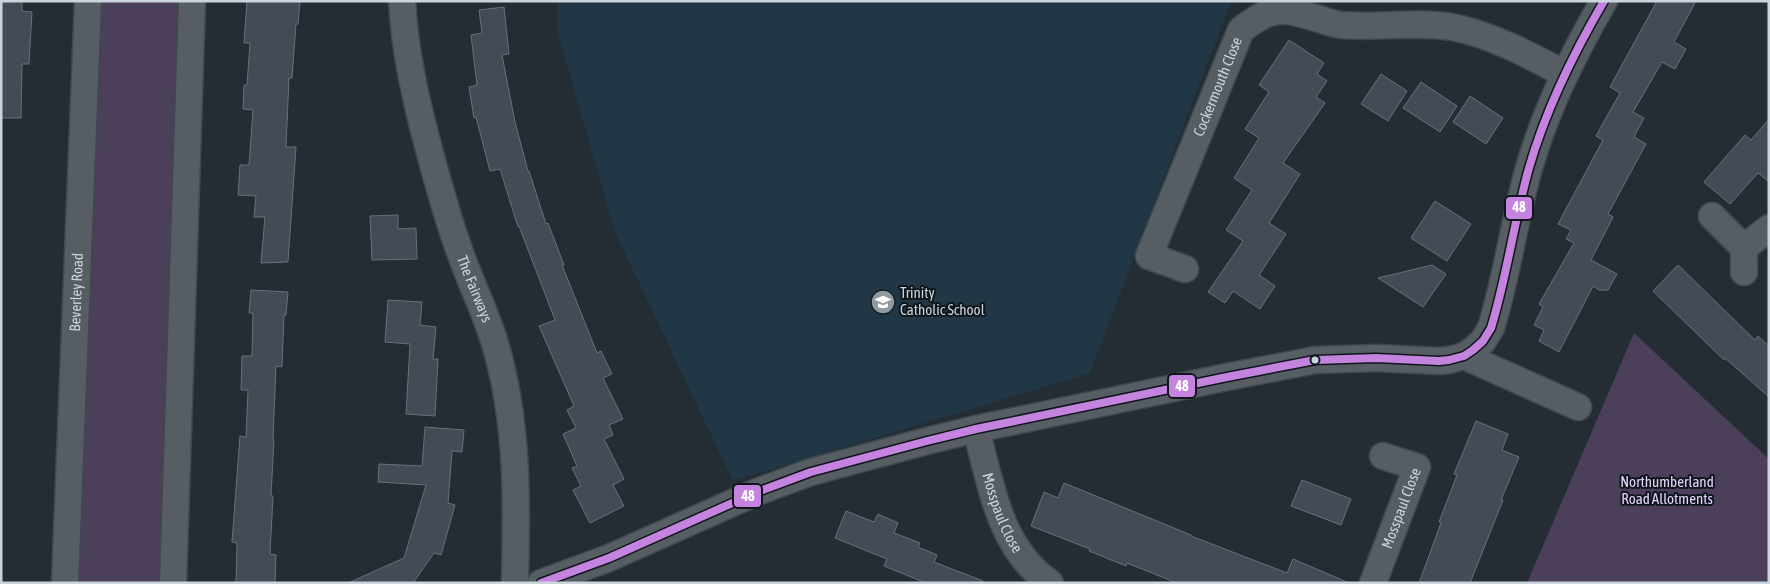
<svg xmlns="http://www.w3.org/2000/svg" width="1770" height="584" viewBox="0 0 1770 584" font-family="'Asap Condensed',sans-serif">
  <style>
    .built { fill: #213745 }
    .green { fill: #4b3f5a }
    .building { fill: #444b56; stroke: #6a7077 }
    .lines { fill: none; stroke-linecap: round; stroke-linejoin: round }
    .street-casing { stroke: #3f484d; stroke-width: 29 }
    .street { stroke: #575e63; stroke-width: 26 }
    .bus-1-casing { stroke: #0e161b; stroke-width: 11 }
    .bus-1 { stroke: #c483df; stroke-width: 8 }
    .bus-dot { fill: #cad4dc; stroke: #0e161b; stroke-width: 2 }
    .labels { text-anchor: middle; stroke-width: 4; stroke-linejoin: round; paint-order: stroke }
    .street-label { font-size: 15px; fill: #cad4dc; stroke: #0e161b }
    .poi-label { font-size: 15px; fill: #cad4dc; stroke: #0e161b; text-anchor: start }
    .park-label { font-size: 15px; fill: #e5d2fc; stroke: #0e161b }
    .line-badge { stroke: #0e161b; stroke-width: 2 }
    .badge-label { font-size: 14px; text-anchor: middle; font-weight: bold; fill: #fff }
  </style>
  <rect width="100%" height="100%" fill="#242d34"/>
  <path class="built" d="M 557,1 L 1231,1 L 1090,373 L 733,481 L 615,232 L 558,33 Z"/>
  <path class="green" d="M 100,1 L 179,1 L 164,434 L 161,583 L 77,583 Z
    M 1634,333 L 1769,459 L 1769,583 L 1527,583 Z"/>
  <path class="building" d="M 1,1 L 22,1 L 22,11 L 32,12 L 29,64 L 22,64 L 21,118 L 1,118 Z
    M 247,1 L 300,1 L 298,24 L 296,24 L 292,78 L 289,78 L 286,147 L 296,147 L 288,262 L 261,263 L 265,217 L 254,217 L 256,196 L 238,195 L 240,165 L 249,165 L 253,110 L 243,109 L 244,85 L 247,85 L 250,43 L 244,43 Z
    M 1657,1 L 1696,1 L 1674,42 L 1686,49 L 1675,69 L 1662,62 L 1633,112 L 1644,118 L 1634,137 L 1646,144 L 1608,214 L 1613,217 L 1591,260 L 1617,274 L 1608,290 L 1599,290 L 1593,286 L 1559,352 L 1539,341 L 1544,330 L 1534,325 L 1543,307 L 1539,304 L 1574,243 L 1566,239 L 1571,230 L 1558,224 L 1603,140 L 1596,136 L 1620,93 L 1610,87 Z
    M 504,7 L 509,54 L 502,55 L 515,122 L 528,171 L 529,171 L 546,224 L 548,223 L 564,265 L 562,265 L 597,353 L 601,351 L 612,374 L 603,378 L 623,419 L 609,425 L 613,435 L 604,439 L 624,479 L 613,485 L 624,506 L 590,523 L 573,490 L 581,486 L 572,468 L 577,466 L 563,434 L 576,428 L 567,410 L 574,406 L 539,326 L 555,320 L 519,226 L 518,227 L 500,169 L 490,171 L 476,117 L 474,118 L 469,87 L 477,85 L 471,35 L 482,33 L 479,10 Z
    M 1289,40 L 1324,63 L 1317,74 L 1327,81 L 1316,97 L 1325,103 L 1283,163 L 1300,174 L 1269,223 L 1286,234 L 1259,275 L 1275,286 L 1260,309 L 1233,291 L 1225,303 L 1208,292 L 1243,241 L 1226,230 L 1252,190 L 1234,178 L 1259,138 L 1245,129 L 1269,92 L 1259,85 Z
    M 1381,74 L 1407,91 L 1388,121 L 1361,104 Z
    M 1421,82 L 1457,106 L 1440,132 L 1403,108 Z
    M 1470,96 L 1503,118 L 1486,144 L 1453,122 Z
    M 1769,119 L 1769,182 L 1758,173 L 1730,204 L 1704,182 L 1745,135 L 1751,140 Z
    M 1435,201 L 1471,224 L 1447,261 L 1411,238 Z
    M 398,215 L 398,229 L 416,228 L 417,259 L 372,260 L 370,216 Z
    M 1432,265 L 1446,274 L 1423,307 L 1378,278 Z
    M 1678,265 L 1755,340 L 1758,336 L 1769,346 L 1769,397 L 1725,358 L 1724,360 L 1653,291 Z
    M 251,290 L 288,292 L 286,315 L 284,315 L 282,367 L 276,366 L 273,439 L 274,439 L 271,496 L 273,496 L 270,554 L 276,555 L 275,583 L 236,583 L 237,543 L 232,542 L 240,436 L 246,437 L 248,390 L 241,390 L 242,356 L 252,356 L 253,313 L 249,313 Z
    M 388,300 L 422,302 L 420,325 L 436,327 L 433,359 L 438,359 L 435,416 L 406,414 L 410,344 L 385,342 Z
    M 1476,421 L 1508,434 L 1502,450 L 1519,457 L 1501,500 L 1503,500 L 1470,583 L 1419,583 L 1441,523 L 1439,522 L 1457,475 L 1454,474 Z
    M 425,427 L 464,430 L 462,452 L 452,451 L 448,503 L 455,505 L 441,555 L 434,553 L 413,583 L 348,583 L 404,558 L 426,485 L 378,482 L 379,464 L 422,466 Z
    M 1302,480 L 1351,499 L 1341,525 L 1291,506 Z
    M 1064,483 L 1191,535 L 1191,536 L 1287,573 L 1293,559 L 1349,583 L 1177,583 L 1127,563 L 1126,566 L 1089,551 L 1090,549 L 1031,526 L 1044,492 L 1058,498 Z
    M 846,511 L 874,522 L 878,514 L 898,523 L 894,533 L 920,543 L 918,547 L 937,555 L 934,562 L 983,581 L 983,583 L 926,583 L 884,566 L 887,559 L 835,538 Z"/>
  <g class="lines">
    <g class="street-casing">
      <g id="street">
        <path id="s1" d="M 402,1 C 405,55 417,105 431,157 C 440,190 449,223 461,255 C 472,286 487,315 496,347 C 518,423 517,502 515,580"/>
        <path d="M 1712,216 L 1744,248 L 1744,272"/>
        <path d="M 1744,248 L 1769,228"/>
        <path id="s2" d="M 1185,269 L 1149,256 L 1241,30 C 1273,5 1282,8 1319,19 C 1326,21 1333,24 1341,25 C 1378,28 1416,21 1452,27 C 1490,34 1531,56 1565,74"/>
        <path d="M 1464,356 L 1578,407"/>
        <path id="s3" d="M 976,429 C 991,484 999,548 1050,583"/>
        <path id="s4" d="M 65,583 L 88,1"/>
        <path d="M 173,583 L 192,1"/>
        <path d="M 541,583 L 609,558 L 757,492 L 811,472 L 927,441 L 976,429 L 1227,377 L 1315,360 L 1376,358 L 1439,361 L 1449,360 L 1464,356 L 1473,350 L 1483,341 L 1491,328 C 1507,276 1514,221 1529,168 C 1546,109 1573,54 1604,1"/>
        <path id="s5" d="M 1373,583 L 1417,467 L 1383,456"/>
      </g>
    </g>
    <use href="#street" class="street"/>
    <g class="bus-1-casing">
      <path id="bus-1" d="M 541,583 L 609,558 L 757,492 L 811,472 L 927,441 L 976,429 L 1227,377 L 1315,360 L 1376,358 L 1439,361 L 1449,360 L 1464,356 L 1473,350 L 1483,341 L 1491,328 C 1507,276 1514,221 1529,168 C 1546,109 1573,54 1604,1"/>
    </g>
    <use href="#bus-1" class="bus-1"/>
  </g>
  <defs>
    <g id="school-disc" transform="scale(1.25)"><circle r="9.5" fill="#909aa1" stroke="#0e161b"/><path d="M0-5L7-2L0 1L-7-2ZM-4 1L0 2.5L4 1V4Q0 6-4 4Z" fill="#fff"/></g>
  </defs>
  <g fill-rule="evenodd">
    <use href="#school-disc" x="883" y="302"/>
  </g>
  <circle class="bus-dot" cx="1315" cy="360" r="4.5"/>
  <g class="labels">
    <g class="street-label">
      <text dy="5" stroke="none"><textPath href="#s2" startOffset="221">Cockermouth Close</textPath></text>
      <text dy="5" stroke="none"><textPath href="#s1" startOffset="298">The Fairways</textPath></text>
      <text dy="5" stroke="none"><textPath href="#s4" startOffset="291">Beverley Road</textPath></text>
      <text dy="5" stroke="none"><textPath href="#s5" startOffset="80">Mosspaul Close</textPath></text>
      <text dy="5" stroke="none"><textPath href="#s3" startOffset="88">Mosspaul Close</textPath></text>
    </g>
    <g class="poi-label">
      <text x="900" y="298">Trinity<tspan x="900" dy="17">Catholic School</tspan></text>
    </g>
    <g class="park-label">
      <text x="1667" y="487">Northumberland<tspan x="1667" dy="17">Road Allotments</tspan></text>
    </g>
  </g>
  <g class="line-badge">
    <rect x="1505" y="196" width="28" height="24" rx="5" fill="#c483df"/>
    <rect x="1168" y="374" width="28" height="24" rx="5" fill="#c483df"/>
    <rect x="733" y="484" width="29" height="24" rx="5" fill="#c483df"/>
  </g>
  <g class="badge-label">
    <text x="1519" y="212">48</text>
    <text x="1182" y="391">48</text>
    <text x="748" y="501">48</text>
  </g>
  <rect width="1770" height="584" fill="none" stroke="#cad4dc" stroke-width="5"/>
</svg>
